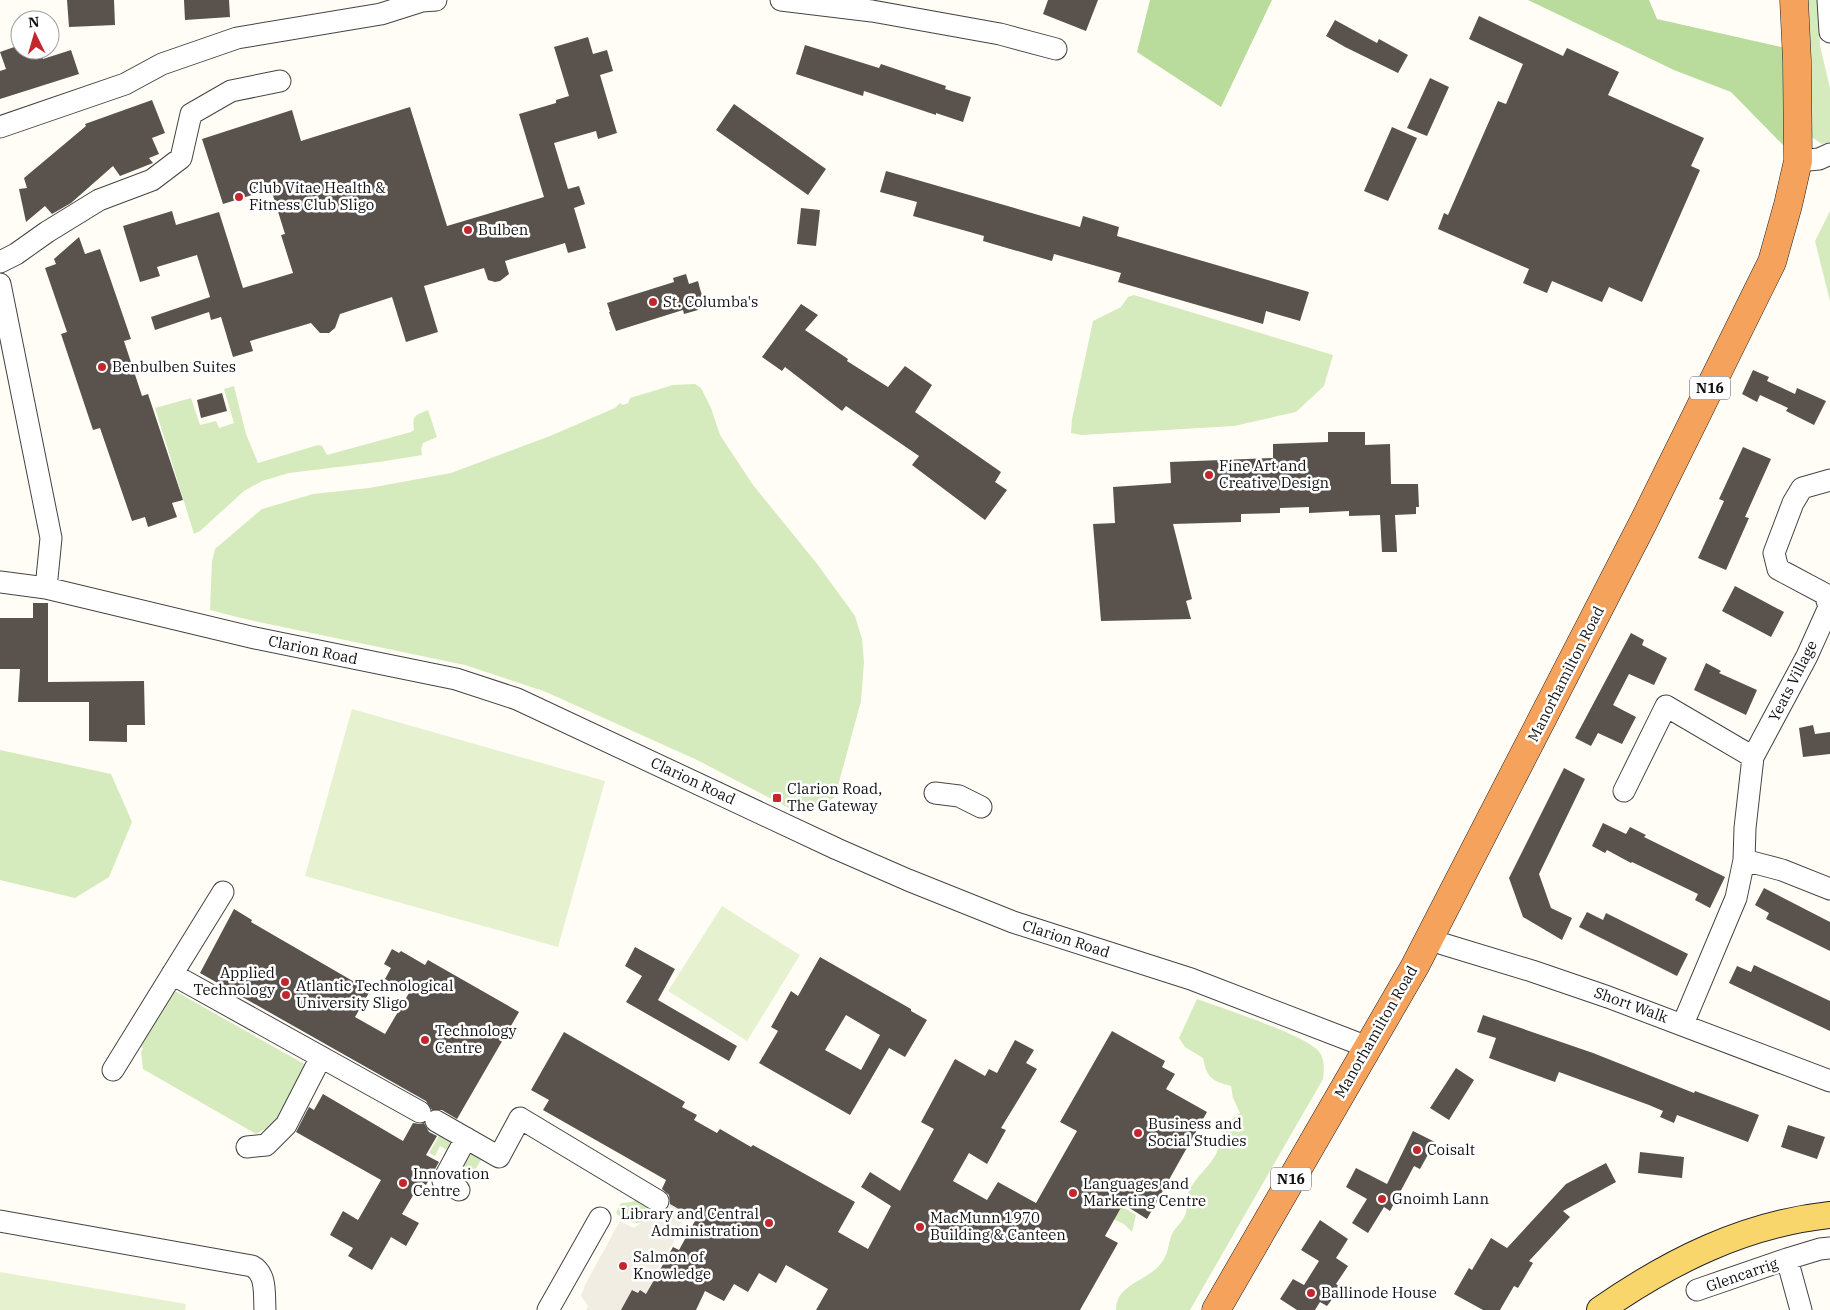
<svg xmlns="http://www.w3.org/2000/svg" width="1830" height="1310" viewBox="0 0 1830 1310" font-family="'IBM Plex Serif',serif">
  <style>
    .green { fill: #d5ebbd }
    .forest { fill: #b9dc9c }
    .pitch { fill: #e6f2cf }
    .plaza { fill: #f1ede2 }
    .building { fill: #5a524d; fill-rule: evenodd }
    .lines { fill: none; stroke-linecap: round; stroke-linejoin: round }
    .minor-casing { stroke: #444; stroke-width: 23 }
    .major-casing { stroke: #222; stroke-width: 28 }
    .highway-casing { stroke: #222; stroke-width: 29 }
    .minor { stroke: #fff; stroke-width: 21 }
    .major { stroke: #f9d66b; stroke-width: 26 }
    .highway { stroke: #f5a25d; stroke-width: 28 }
    .poi-dot { fill: #c4262e; stroke: #fff; stroke-width: 2 }
    .labels { text-anchor: middle; stroke-width: 5; stroke-linejoin: round; paint-order: stroke }
    .shield { fill: #fff; stroke: #585858; stroke-width: 1 }
    .shield-label { font-size: 14px; font-weight: bold; fill: #111 }
    .poi-label { font-size: 15px; fill: #111; stroke: #fff; text-anchor: start }
    .street-label { font-size: 15px; fill: #111; stroke: #fff }
  </style>
  <rect width="100%" height="100%" fill="#fffdf5"/>
  <path class="green" d="M 1807,0 L 1818,0 L 1820,46 L 1830,88 L 1830,142 L 1822,144 L 1810,136 Z
    M 1830,211 L 1830,301 L 1815,241 Z
    M 1134,295 L 1333,355 L 1324,386 L 1296,412 L 1234,426 L 1081,435 L 1071,433 L 1072,419 L 1093,321 L 1121,307 L 1128,297 Z
    M 695,384 L 701,388 L 711,408 L 720,435 L 753,485 L 818,565 L 855,616 L 862,639 L 864,662 L 861,701 L 835,797 L 821,806 L 791,809 L 697,760 L 546,692 L 465,665 L 245,619 L 210,610 L 212,561 L 215,549 L 262,509 L 313,494 L 369,488 L 451,473 L 550,436 L 615,408 L 620,403 L 623,405 L 628,403 L 630,398 L 673,385 Z
    M 234,386 L 246,434 L 258,463 L 318,445 L 322,446 L 327,455 L 411,432 L 414,430 C 412,414 415,416 428,410 L 437,437 L 423,443 L 421,449 L 422,455 L 379,462 L 289,473 L 262,481 L 244,491 L 200,531 L 194,534 L 155,408 L 191,398 L 200,425 L 216,421 L 219,428 L 234,423 L 224,389 Z
    M 0,750 L 111,774 L 132,822 L 109,877 L 75,898 L 0,880 Z
    M 175,991 L 306,1065 L 273,1125 L 256,1134 L 143,1069 L 141,1052 L 143,1048 L 136,1045 L 166,993 Z
    M 1197,999 C 1219,1007 1311,1037 1320,1053 C 1325,1061 1324,1070 1323,1079 L 1190,1310 L 1116,1310 C 1116,1281 1153,1282 1165,1257 C 1169,1249 1169,1239 1173,1232 C 1178,1225 1183,1221 1186,1213 C 1188,1204 1186,1195 1191,1187 C 1198,1175 1210,1166 1216,1154 C 1219,1149 1219,1144 1220,1139 C 1222,1127 1231,1120 1240,1113 L 1233,1098 L 1231,1086 C 1212,1081 1207,1078 1203,1058 L 1185,1047 L 1179,1038 Z
    M 443,1129 L 462,1140 L 454,1154 L 440,1146 L 435,1156 L 429,1153 Z
    M 469,1144 L 485,1153 L 468,1182 L 452,1172 Z
    M 638,1198 L 657,1202 C 654,1207 651,1216 646,1220 C 637,1227 623,1220 616,1213 L 621,1203 L 632,1202 Z
    M 1118,1204 L 1136,1215 L 1132,1232 L 1124,1224 L 1113,1219 Z"/>
  <path class="forest" d="M 1150,0 L 1272,0 L 1221,107 L 1137,52 Z
    M 1528,0 L 1649,0 L 1657,19 L 1786,48 L 1785,147 L 1731,92 L 1674,70 Z"/>
  <path class="pitch" d="M 352,709 L 605,781 L 558,947 L 305,876 Z
    M 722,906 L 800,955 L 747,1041 L 668,991 Z
    M 0,1272 L 186,1304 L 185,1310 L 0,1310 Z"/>
  <path class="plaza" d="M 660,1198 L 686,1213 L 673,1243 L 656,1271 L 700,1297 L 663,1303 L 640,1290 L 638,1293 L 633,1290 L 623,1310 L 586,1310 L 588,1306 L 581,1296 L 586,1283 L 620,1221 L 634,1228 L 646,1219 Z"/>
  <path class="building" d="M 67,0 L 114,0 L 115,25 L 69,27 Z
    M 184,0 L 229,0 L 230,17 L 185,20 Z
    M 1048,0 L 1098,0 L 1086,31 L 1043,14 Z
    M 1479,16 L 1563,56 L 1567,48 L 1619,72 L 1608,95 L 1704,138 L 1691,166 L 1700,170 L 1642,302 L 1609,287 L 1602,302 L 1552,281 L 1547,293 L 1523,283 L 1529,269 L 1438,229 L 1444,213 L 1448,215 L 1498,101 L 1506,104 L 1523,64 L 1469,39 Z
    M 1335,20 L 1377,43 L 1379,39 L 1408,55 L 1398,73 L 1345,47 L 1326,36 Z
    M 588,37 L 593,54 L 607,50 L 613,71 L 600,75 L 617,133 L 598,139 L 596,131 L 554,143 L 568,189 L 579,186 L 585,204 L 574,208 L 586,248 L 568,253 L 565,243 L 505,261 L 509,274 L 500,281 L 495,282 L 488,280 L 484,268 L 424,286 L 438,332 L 406,342 L 392,297 L 340,314 L 335,328 L 329,333 L 320,333 L 311,323 L 250,341 L 253,351 L 233,357 L 221,317 L 211,320 L 209,312 L 155,330 L 151,317 L 210,297 L 197,255 L 157,267 L 160,276 L 140,282 L 123,226 L 172,211 L 176,225 L 219,212 L 243,288 L 293,273 L 281,235 L 285,234 L 271,189 L 223,204 L 202,139 L 292,110 L 301,141 L 410,107 L 447,226 L 544,197 L 519,114 L 556,103 L 556,100 L 569,96 L 554,47 Z
    M 20,45 L 20,50 L 40,50 L 43,59 L 71,50 L 79,74 L 0,99 L 0,71 L 6,69 L 0,52 Z
    M 805,45 L 879,68 L 881,64 L 946,86 L 945,89 L 971,97 L 963,122 L 936,113 L 936,115 L 864,91 L 863,96 L 796,74 Z
    M 1430,78 L 1449,87 L 1427,136 L 1407,128 Z
    M 152,100 L 165,133 L 152,138 L 159,154 L 149,158 L 153,163 L 120,176 L 113,166 L 71,203 L 52,214 L 45,206 L 26,222 L 19,189 L 27,188 L 24,178 L 86,126 L 85,124 Z
    M 734,104 L 826,169 L 808,195 L 716,130 Z
    M 1392,127 L 1417,138 L 1388,201 L 1364,191 Z
    M 886,171 L 1080,227 L 1083,216 L 1119,227 L 1117,236 L 1309,292 L 1300,321 L 1266,311 L 1263,324 L 1118,282 L 1121,273 L 1054,254 L 1052,261 L 983,241 L 984,236 L 913,216 L 917,202 L 880,192 Z
    M 801,208 L 820,210 L 816,246 L 797,244 Z
    M 79,237 L 85,254 L 100,249 L 131,339 L 124,341 L 142,396 L 148,394 L 183,500 L 172,503 L 177,517 L 148,527 L 145,517 L 132,521 L 100,428 L 93,430 L 61,334 L 67,332 L 45,268 L 56,264 L 54,259 Z
    M 686,274 L 689,284 L 698,281 L 700,289 L 703,298 L 695,300 L 698,310 L 684,314 L 683,310 L 616,331 L 609,312 L 610,312 L 607,303 L 674,282 L 673,278 Z
    M 801,304 L 818,315 L 805,330 L 848,359 L 847,361 L 888,387 L 905,366 L 932,385 L 915,412 L 1001,472 L 995,482 L 1007,490 L 985,520 L 912,465 L 919,456 L 846,406 L 842,411 L 785,367 L 782,371 L 762,357 Z
    M 1753,370 L 1769,377 L 1767,381 L 1795,394 L 1797,388 L 1826,401 L 1814,425 L 1786,411 L 1788,408 L 1760,395 L 1757,402 L 1742,394 Z
    M 222,393 L 227,411 L 201,418 L 197,400 Z
    M 1328,432 L 1365,432 L 1365,445 L 1390,444 L 1391,484 L 1418,484 L 1419,507 L 1416,507 L 1416,514 L 1395,515 L 1397,552 L 1382,552 L 1380,515 L 1349,516 L 1349,511 L 1309,513 L 1309,507 L 1280,508 L 1280,513 L 1241,514 L 1241,522 L 1173,524 L 1192,599 L 1186,601 L 1191,619 L 1101,621 L 1093,524 L 1115,523 L 1113,487 L 1171,483 L 1170,462 L 1273,458 L 1273,444 L 1328,442 Z
    M 1743,447 L 1771,459 L 1745,517 L 1749,518 L 1726,570 L 1698,558 L 1724,501 L 1719,499 Z
    M 1735,586 L 1784,612 L 1771,637 L 1722,611 Z
    M 33,603 L 48,603 L 48,682 L 144,681 L 145,725 L 127,725 L 127,742 L 89,741 L 89,702 L 18,702 L 20,669 L 0,669 L 0,618 L 33,618 Z
    M 1631,633 L 1644,640 L 1642,645 L 1667,658 L 1654,685 L 1629,674 L 1613,705 L 1636,717 L 1622,744 L 1598,733 L 1591,746 L 1575,738 Z
    M 1706,663 L 1721,671 L 1719,673 L 1757,690 L 1746,715 L 1694,690 Z
    M 1813,725 L 1815,734 L 1830,732 L 1830,754 L 1803,757 L 1799,728 Z
    M 1564,768 L 1585,779 L 1539,874 L 1551,908 L 1572,918 L 1562,940 L 1523,917 L 1509,878 Z
    M 1603,823 L 1626,834 L 1630,827 L 1646,835 L 1644,837 L 1725,877 L 1710,908 L 1695,900 L 1698,894 L 1632,862 L 1631,863 L 1607,850 L 1605,853 L 1592,846 Z
    M 1764,888 L 1830,922 L 1830,951 L 1766,919 L 1769,913 L 1755,905 Z
    M 234,909 L 252,920 L 251,922 L 370,991 L 355,1017 L 385,1034 L 409,993 L 385,979 L 391,968 L 384,964 L 392,949 L 399,953 L 401,951 L 425,965 L 428,960 L 519,1012 L 457,1119 L 442,1110 L 432,1110 L 426,1101 L 200,973 Z
    M 1587,912 L 1603,920 L 1606,913 L 1688,954 L 1677,976 L 1579,927 Z
    M 635,947 L 675,969 L 658,1000 L 737,1046 L 729,1061 L 626,1002 L 642,976 L 625,966 Z
    M 820,957 L 911,1009 L 911,1011 L 927,1020 L 905,1057 L 889,1048 L 850,1115 L 759,1063 L 778,1031 L 771,1027 L 791,991 L 798,996 ZM 846,1015 L 880,1035 L 861,1070 L 825,1050 Z
    M 1754,965 L 1830,1001 L 1830,1031 L 1729,983 L 1737,966 L 1751,972 Z
    M 1483,1015 L 1593,1053 L 1694,1093 L 1695,1091 L 1759,1115 L 1748,1142 L 1677,1115 L 1674,1123 L 1660,1117 L 1663,1111 L 1649,1105 L 1559,1072 L 1555,1082 L 1489,1058 L 1496,1038 L 1477,1032 Z
    M 1112,1031 L 1165,1061 L 1162,1067 L 1175,1074 L 1166,1089 L 1207,1112 L 1147,1219 L 1123,1204 L 1105,1236 L 1118,1243 L 1080,1310 L 816,1310 L 828,1289 L 786,1265 L 776,1283 L 759,1273 L 748,1292 L 734,1284 L 724,1301 L 705,1291 L 696,1310 L 621,1310 L 632,1290 L 638,1293 L 640,1290 L 646,1294 L 673,1247 L 679,1250 L 696,1219 L 670,1204 L 669,1195 L 662,1189 L 666,1180 L 543,1110 L 549,1100 L 531,1090 L 564,1032 L 685,1102 L 682,1107 L 697,1115 L 694,1120 L 717,1133 L 720,1129 L 751,1147 L 753,1145 L 855,1202 L 838,1232 L 868,1249 L 891,1206 L 861,1187 L 870,1172 L 900,1191 L 934,1129 L 921,1122 L 955,1059 L 985,1076 L 989,1069 L 997,1073 L 1015,1040 L 1034,1050 L 1026,1063 L 1037,1069 L 1001,1128 L 1006,1130 L 987,1164 L 969,1153 L 953,1181 L 987,1200 L 998,1182 L 1036,1203 L 1077,1131 L 1060,1122 Z
    M 1456,1068 L 1474,1080 L 1449,1120 L 1430,1108 Z
    M 323,1094 L 403,1141 L 413,1123 L 420,1124 L 424,1123 L 429,1132 L 437,1136 L 426,1155 L 439,1162 L 426,1185 L 421,1182 L 402,1214 L 419,1223 L 406,1246 L 391,1237 L 372,1270 L 348,1256 L 353,1248 L 330,1235 L 343,1211 L 358,1220 L 381,1180 L 296,1132 L 309,1107 L 314,1110 Z
    M 1788,1125 L 1825,1137 L 1817,1159 L 1781,1147 Z
    M 1413,1131 L 1435,1142 L 1420,1169 L 1414,1166 L 1390,1211 L 1384,1207 L 1368,1233 L 1352,1223 L 1367,1199 L 1346,1187 L 1356,1168 L 1387,1184 Z
    M 1640,1152 L 1684,1157 L 1682,1178 L 1638,1173 Z
    M 1606,1163 L 1616,1182 L 1563,1211 L 1570,1217 L 1529,1261 L 1533,1263 L 1518,1288 L 1514,1286 L 1500,1310 L 1483,1310 L 1454,1294 L 1469,1268 L 1472,1270 L 1491,1238 L 1507,1248 L 1566,1184 Z
    M 1320,1220 L 1348,1239 L 1336,1258 L 1348,1266 L 1336,1284 L 1342,1288 L 1334,1299 L 1333,1298 L 1327,1306 L 1320,1302 L 1315,1310 L 1297,1310 L 1280,1299 L 1293,1279 L 1304,1285 L 1319,1261 L 1301,1250 Z"/>
  <g class="lines">
    <g class="minor-casing">
      <path id="minor" d="M 781,0 L 872,11 L 1000,34 L 1056,49
        M 1828,0 L 1830,32
        M 0,127 L 125,84 L 162,64 L 237,38 L 381,14 L 422,1 L 436,0
        M 1798,161 L 1819,159 L 1830,154
        M 0,262 L 16,254 L 47,232 L 99,200 L 152,180 L 181,158 L 191,114 L 231,91 L 280,81
        M 0,284 L 51,538 L 46,588
        M 0,582 L 46,588 L 255,638 L 456,679 L 517,699 L 837,849 L 908,880 L 1013,922 L 1191,979 L 1357,1043 L 1367,1048
        M 1624,791 L 1666,706 L 1753,757
        M 935,793 L 959,796 L 981,807
        M 1744,860 L 1782,870 L 1830,889
        M 1430,938 L 1443,944 L 1532,971 L 1608,997 L 1830,1081
        M 172,974 L 420,1112
        M 1683,1024 L 1736,898 L 1744,860 L 1745,828 L 1753,757 L 1807,656 L 1829,607 L 1825,594 L 1778,569 L 1774,553 L 1793,503 L 1802,488 L 1830,480
        M 113,1070 L 223,892
        M 436,1121 L 499,1157 L 520,1118 L 658,1201
        M 247,1147 L 266,1145 L 286,1125 L 321,1057
        M 459,1190 L 443,1181 L 466,1138
        M 0,1221 L 252,1266 C 267,1274 264,1294 265,1310
        M 1787,1259 L 1820,1249 L 1830,1248
        M 1697,1290 L 1787,1259 L 1801,1310
        M 548,1310 L 600,1218"/>
    </g>
    <g class="major-casing">
      <path id="major" d="M 1600,1310 C 1669,1262 1744,1224 1830,1215"/>
    </g>
    <g class="highway-casing">
      <path id="highway" d="M 1216,1310 L 1415,966 L 1643,523 L 1772,262 L 1788,205 L 1798,161 L 1797,61 L 1794,0"/>
    </g>
    <use href="#minor" class="minor"/>
    <use href="#major" class="major"/>
    <use href="#highway" class="highway"/>
  </g>
  <g class="poi-dot">
    <circle cx="239" cy="197" r="5"/>
    <circle cx="468" cy="230" r="5"/>
    <circle cx="653" cy="302" r="5"/>
    <circle cx="102" cy="367" r="5"/>
    <circle cx="1209" cy="475" r="5"/>
    <rect x="772" y="793" width="10" height="10" rx="2.5"/>
    <circle cx="285" cy="982" r="5"/>
    <circle cx="286" cy="995" r="5"/>
    <circle cx="425" cy="1040" r="5"/>
    <circle cx="1138" cy="1133" r="5"/>
    <circle cx="1417" cy="1150" r="5"/>
    <circle cx="403" cy="1183" r="5"/>
    <circle cx="1073" cy="1193" r="5"/>
    <circle cx="1382" cy="1199" r="5"/>
    <circle cx="769" cy="1223" r="5"/>
    <circle cx="920" cy="1227" r="5"/>
    <circle cx="623" cy="1266" r="5"/>
    <circle cx="1311" cy="1293" r="5"/>
  </g>
  <g class="labels">
    <g class="shield">
      <rect x="1690" y="376.5" width="40" height="23" rx="4"/>
      <rect x="1271" y="1167.5" width="40" height="23" rx="4"/>
    </g>
    <g class="shield-label">
      <text x="1710" y="393">N16</text>
      <text x="1291" y="1184">N16</text>
    </g>
    <g class="poi-label">
      <text x="249" y="193">Club Vitae Health &amp;<tspan x="249" dy="17">Fitness Club Sligo</tspan></text>
      <text x="478" y="235">Bulben</text>
      <text x="663" y="307">St. Columba's</text>
      <text x="112" y="372">Benbulben Suites</text>
      <text x="1219" y="471">Fine Art and<tspan x="1219" dy="17">Creative Design</tspan></text>
      <text x="787" y="794">Clarion Road,<tspan x="787" dy="17">The Gateway</tspan></text>
      <text x="275" y="978" text-anchor="end">Applied<tspan x="275" dy="17">Technology</tspan></text>
      <text x="296" y="991">Atlantic Technological<tspan x="296" dy="17">University Sligo</tspan></text>
      <text x="435" y="1036">Technology<tspan x="435" dy="17">Centre</tspan></text>
      <text x="1148" y="1129">Business and<tspan x="1148" dy="17">Social Studies</tspan></text>
      <text x="1427" y="1155">Coisalt</text>
      <text x="413" y="1179">Innovation<tspan x="413" dy="17">Centre</tspan></text>
      <text x="1083" y="1189">Languages and<tspan x="1083" dy="17">Marketing Centre</tspan></text>
      <text x="1392" y="1204">Gnoimh Lann</text>
      <text x="759" y="1219" text-anchor="end">Library and Central<tspan x="759" dy="17">Administration</tspan></text>
      <text x="930" y="1223">MacMunn 1970<tspan x="930" dy="17">Building &amp; Canteen</tspan></text>
      <text x="633" y="1262">Salmon of<tspan x="633" dy="17">Knowledge</tspan></text>
      <text x="1321" y="1298">Ballinode House</text>
    </g>
    <g class="street-label">
      <text transform="translate(313 650) rotate(12)" y="5">Clarion Road</text>
      <text transform="translate(1566 674) rotate(-63)" y="5">Manorhamilton Road</text>
      <text transform="translate(1793 681) rotate(-63)" y="5">Yeats Village</text>
      <text transform="translate(693 781) rotate(25)" y="5">Clarion Road</text>
      <text transform="translate(1066 939) rotate(18)" y="5">Clarion Road</text>
      <text transform="translate(1631 1005) rotate(20)" y="5">Short Walk</text>
      <text transform="translate(1376 1032) rotate(-60)" y="5">Manorhamilton Road</text>
      <text transform="translate(1742 1275) rotate(-19)" y="5">Glencarrig</text>
    </g>
  </g>
  <g transform="translate(35 35) rotate(355)"><circle r="24" fill="#ffffff" stroke="#a0a0a0"/>
  <path d="M0-4L9 19L0 12L-9 19Z" fill="#c4262e"/>
  <text y="-8" font-size="14" font-weight="bold" text-anchor="middle" fill="#111111">N</text>
  </g>
</svg>
